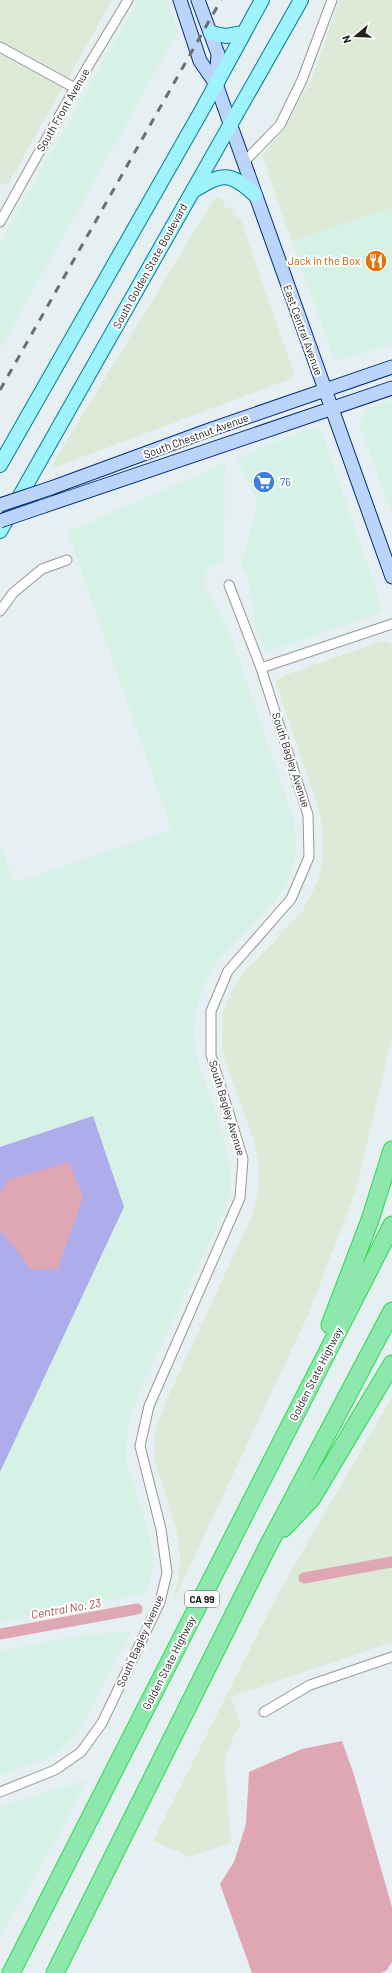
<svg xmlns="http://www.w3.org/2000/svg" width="392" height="1973" viewBox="0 0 392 1973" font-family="Barlow,sans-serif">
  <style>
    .commercial { fill: #d6f1e6 }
    .industrial { fill: #ddead8 }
    .grass { fill: #afaceb }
    .water { fill: #dfa7b4 }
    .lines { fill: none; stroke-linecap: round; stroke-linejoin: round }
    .canal { stroke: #dfa7b4; stroke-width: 11 }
    .street-casing { stroke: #979797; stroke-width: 11 }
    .secondary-casing { stroke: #042e7b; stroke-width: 15 }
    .primary-casing { stroke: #007c9c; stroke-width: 16 }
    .highway-casing { stroke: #25de49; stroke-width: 19 }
    .street { stroke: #fff; stroke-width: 9 }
    .secondary { stroke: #bbd5fa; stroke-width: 13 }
    .primary { stroke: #9ff3fd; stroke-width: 14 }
    .highway { stroke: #8ee8ae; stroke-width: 17 }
    .rail { stroke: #6e6e6e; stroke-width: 3; stroke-dasharray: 8 8; stroke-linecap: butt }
    .secondary-bridge-casing { stroke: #042e7b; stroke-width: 15; stroke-linecap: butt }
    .secondary-bridge { stroke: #bbd5fa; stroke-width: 13 }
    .labels { text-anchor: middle; stroke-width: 4; stroke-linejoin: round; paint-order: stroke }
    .shield { fill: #fff; stroke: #636363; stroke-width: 1 }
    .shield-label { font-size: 10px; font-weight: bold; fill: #202020 }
    .street-label { font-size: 11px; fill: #202020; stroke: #fff }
    .food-label { font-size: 11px; fill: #c56008; stroke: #fff; text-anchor: end }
    .shop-label { font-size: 11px; fill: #366cbe; stroke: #fff; text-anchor: start }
    .water-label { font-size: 12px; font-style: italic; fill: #b24e4a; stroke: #fff }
  </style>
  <rect width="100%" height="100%" fill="#e6eff1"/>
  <path class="commercial" d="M 139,0 L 167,0 L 178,31 L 0,349 L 0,243 Z
    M 390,208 L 392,213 L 392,344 L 335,361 L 292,241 Z
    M 392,400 L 392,513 L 360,425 L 369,408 Z
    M 313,427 L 317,428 L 322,433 L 374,584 L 381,607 L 380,611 L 376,614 L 270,651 L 266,650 L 263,647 L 255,622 L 248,575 L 241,565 L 258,502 L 237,458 Z
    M 225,463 L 224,560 L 211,567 L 206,573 L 204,586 L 229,631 L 293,818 L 296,842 L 294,861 L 286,885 L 276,900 L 217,961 L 204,985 L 197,1007 L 194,1030 L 196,1055 L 227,1150 L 231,1183 L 227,1205 L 222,1215 L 143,1384 L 129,1420 L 127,1437 L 127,1465 L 149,1534 L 153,1553 L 153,1567 L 147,1593 L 0,1622 L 0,1472 L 124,1207 L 93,1116 L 0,1147 L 0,845 L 14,883 L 172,830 L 68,532 Z
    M 131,1632 L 86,1718 L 75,1736 L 62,1749 L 47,1758 L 0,1776 L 0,1651 L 86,1634 Z
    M 86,1780 L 60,1832 L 0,1937 L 0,1807 Z"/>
  <path class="industrial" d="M 0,0 L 112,0 L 7,186 L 0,182 Z
    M 340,0 L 392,0 L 392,213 L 390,208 L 292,241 L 262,155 L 284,130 L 313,76 Z
    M 217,197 L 222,199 L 225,208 L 230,207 L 234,216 L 240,218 L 294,374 L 293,378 L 50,469 L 214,199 Z
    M 383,641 L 389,642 L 392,645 L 392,1036 L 357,1187 L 308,1315 L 172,1604 L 179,1578 L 180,1553 L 176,1528 L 155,1460 L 154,1437 L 157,1425 L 169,1395 L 251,1218 L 257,1198 L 259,1179 L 258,1160 L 254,1141 L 226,1062 L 222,1044 L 223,1013 L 228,998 L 242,975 L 302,912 L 317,883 L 323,859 L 323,830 L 318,806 L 276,683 L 280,677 Z
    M 392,1397 L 392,1642 L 231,1697 L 241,1727 L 234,1735 L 226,1755 L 225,1769 L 231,1843 L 190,1857 L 153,1841 L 279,1592 Z"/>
  <path class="grass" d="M 93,1116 L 124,1207 L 0,1472 L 0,1147 Z"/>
  <path class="water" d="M 69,1162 L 83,1197 L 57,1270 L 31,1269 L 0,1230 L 0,1195 L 8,1180 Z
    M 342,1741 L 354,1775 L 392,1907 L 392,1962 L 386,1971 L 380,1973 L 252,1973 L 220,1884 L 234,1862 L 246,1824 L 249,1772 L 302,1749 Z"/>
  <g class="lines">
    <path class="canal" d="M 304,1578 L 392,1562
      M 0,1634 L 137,1609"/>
    <g class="street-casing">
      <path id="street" d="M 0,47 L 75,88
        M 244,162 L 280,125 L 302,80 L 332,0
        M 0,222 L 75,88 L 128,0
        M 0,611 L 13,593 L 42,569 L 67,560
        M 261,668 L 392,624
        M 264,1712 L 310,1685 L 392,1657
        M 0,1792 L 55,1770 L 81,1752 L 102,1723 L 160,1602 L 167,1573 L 161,1529 L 140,1446 L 149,1406 L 240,1198 L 243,1159 L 211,1055 L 211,1011 L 228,971 L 291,899 L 309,857 L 308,815 L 261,668 L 229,585"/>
    </g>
    <g class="secondary-casing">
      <path id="secondary" d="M 180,0 L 200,61 L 216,84 L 392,577
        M 198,0 L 218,54 L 216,84
        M 51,488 L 209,430 L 392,367
        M 41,507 L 392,388"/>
    </g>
    <g class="primary-casing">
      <path id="primary" d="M 211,33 L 226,36 L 244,33
        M 193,191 C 221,174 229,170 255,195
        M 0,465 L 202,110 L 262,0
        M 0,531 L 301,0"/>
    </g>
    <g class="highway-casing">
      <path id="highway" d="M 330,1325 L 370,1220 L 392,1150
        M 284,1528 L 312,1498 L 392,1364
        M 11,1973 L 392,1225
        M 55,1973 L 269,1544 L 392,1311"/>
    </g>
    <use href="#street" class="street"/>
    <use href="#secondary" class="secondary"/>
    <use href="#primary" class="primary"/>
    <use href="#highway" class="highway"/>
    <path class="rail" d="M 0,390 L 221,0"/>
    <g class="secondary-bridge-casing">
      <path id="secondary-bridge" d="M 0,505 L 51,488
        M 0,521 L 41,507"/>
    </g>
    <use href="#secondary-bridge" class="secondary-bridge"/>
  </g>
  <defs>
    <g id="restaurant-disc" transform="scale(1.15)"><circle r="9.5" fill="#e8710a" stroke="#fff"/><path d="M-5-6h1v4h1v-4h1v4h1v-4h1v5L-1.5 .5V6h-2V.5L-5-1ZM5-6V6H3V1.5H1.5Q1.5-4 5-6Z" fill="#fff"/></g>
    <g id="supermarket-disc" transform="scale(1.15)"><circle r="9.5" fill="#3f7fe0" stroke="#fff"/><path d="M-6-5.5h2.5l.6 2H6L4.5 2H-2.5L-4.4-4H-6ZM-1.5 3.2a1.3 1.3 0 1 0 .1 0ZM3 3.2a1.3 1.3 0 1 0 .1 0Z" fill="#fff"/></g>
  </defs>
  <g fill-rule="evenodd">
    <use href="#restaurant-disc" x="376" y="261"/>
    <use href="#supermarket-disc" x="264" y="482"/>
  </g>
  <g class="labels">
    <rect class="shield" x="185" y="1591" width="34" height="16" rx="3"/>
    <g class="shield-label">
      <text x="202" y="1603">CA 99</text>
    </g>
    <g class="street-label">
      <text transform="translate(63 110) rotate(-60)" y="4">South Front Avenue</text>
      <text transform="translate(150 266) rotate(-61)" y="4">South Golden State Boulevard</text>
      <text transform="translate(303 330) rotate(70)" y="4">East Central Avenue</text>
      <text transform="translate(196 436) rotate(-20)" y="4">South Chestnut Avenue</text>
      <text transform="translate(291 760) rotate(72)" y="4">South Bagley Avenue</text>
      <text transform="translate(227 1108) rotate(73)" y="4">South Bagley Avenue</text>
      <text transform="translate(316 1374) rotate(-63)" y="4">Golden State Highway</text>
      <text transform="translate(140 1641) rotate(-66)" y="4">South Bagley Avenue</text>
      <text transform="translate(169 1663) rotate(-63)" y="4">Golden State Highway</text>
    </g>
    <g class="food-label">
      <text x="360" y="265">Jack in the Box</text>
    </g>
    <g class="shop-label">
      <text x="280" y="486">76</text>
    </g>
    <g class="water-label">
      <text transform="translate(66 1609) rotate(-10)" y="4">Central No. 23</text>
    </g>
  </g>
  <g transform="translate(356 36) rotate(251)" stroke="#ffffff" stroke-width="3" paint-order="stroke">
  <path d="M0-3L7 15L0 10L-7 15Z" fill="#202020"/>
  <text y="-6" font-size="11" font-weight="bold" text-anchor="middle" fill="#202020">N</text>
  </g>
</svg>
